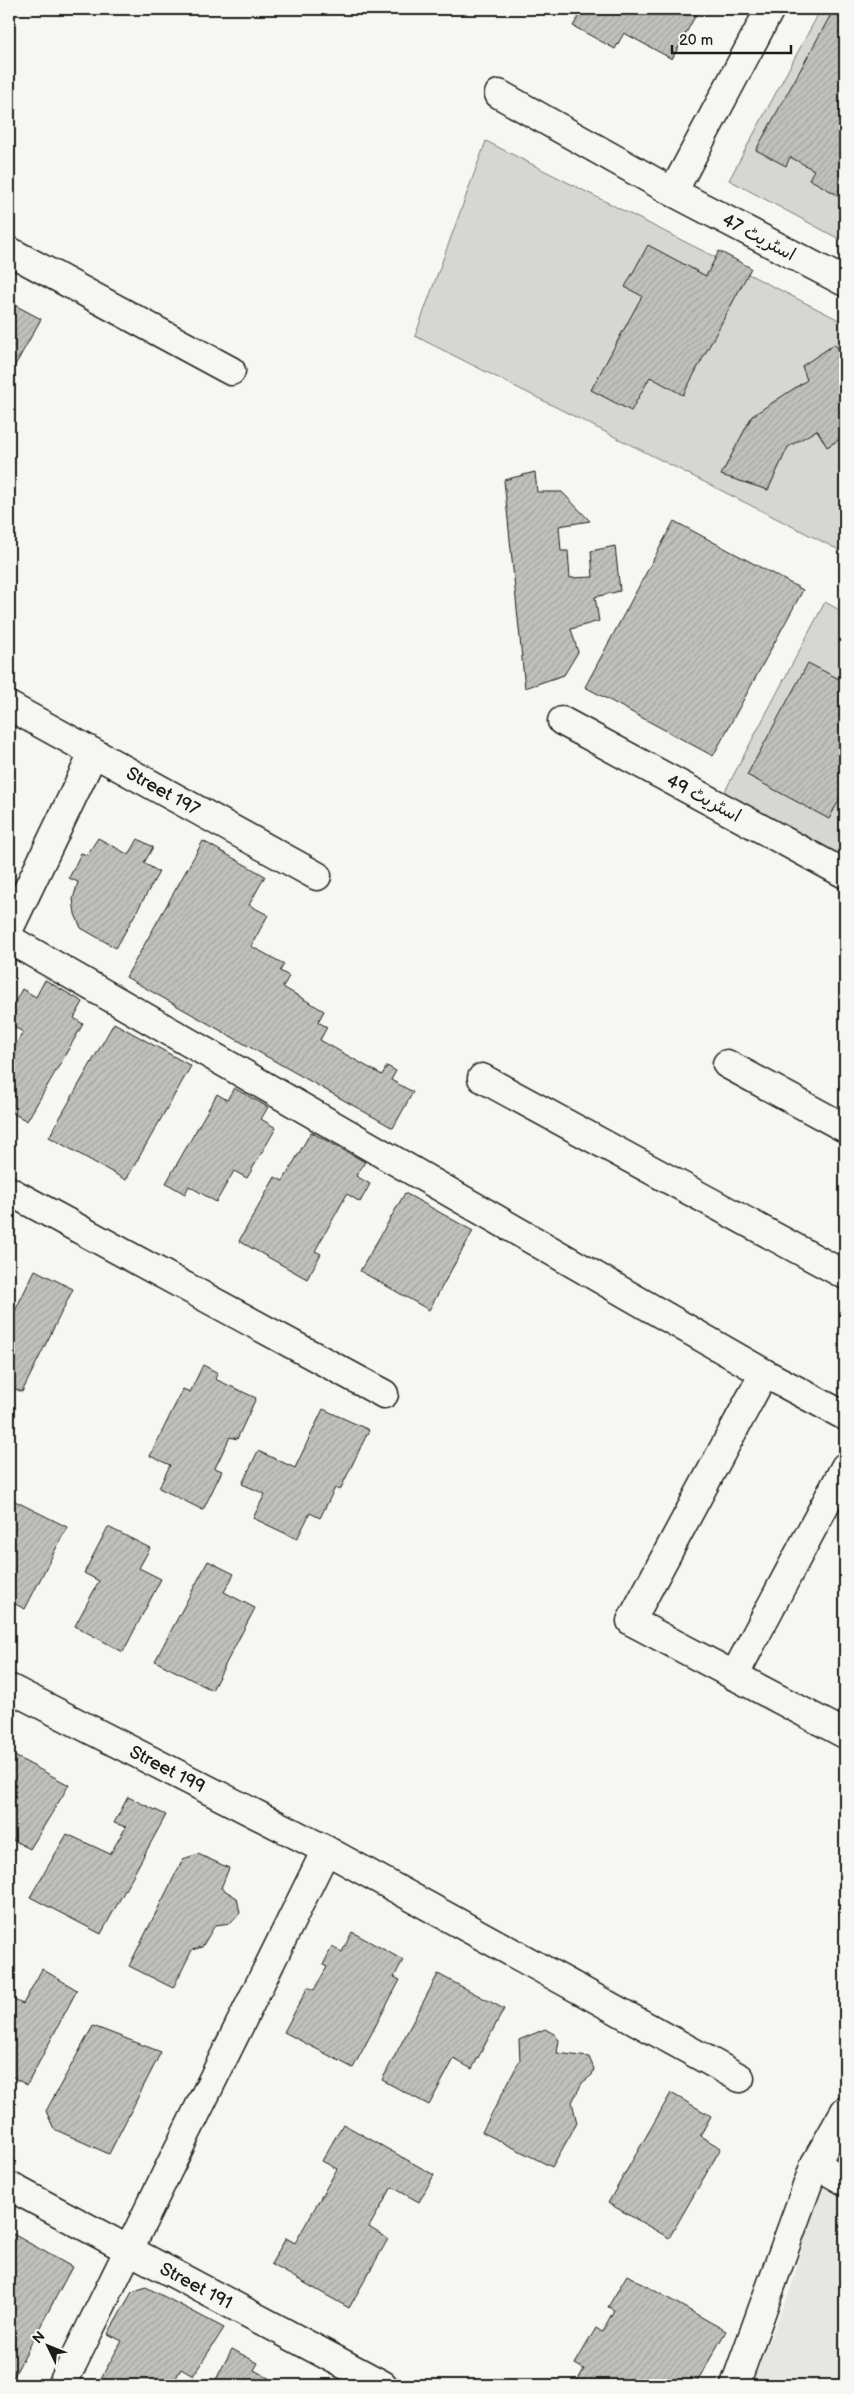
<svg xmlns="http://www.w3.org/2000/svg" width="854" height="2394" viewBox="0 0 854 2394" font-family="'Balsamiq Sans','Playpen Sans Arabic',sans-serif">
  <style>
    .built { fill: #e6e6e2 }
    .green { fill: #d6d6d2; stroke: #797977 }
    .building { fill: url(#building-hatch); stroke: #1c1c1c }
    .lines { fill: none; stroke-linecap: round; stroke-linejoin: round }
    .street-casing { stroke: #1c1c1c; stroke-width: 31 }
    .street { stroke: #f6f6f2; stroke-width: 28 }
    .labels { text-anchor: middle; stroke-width: 4; stroke-linejoin: round; paint-order: stroke }
    .street-label { font-size: 18px; fill: #1c1c1c; stroke: #f6f6f2 }
  </style>
  <defs>
    <pattern id="building-hatch" width="6" height="6" patternUnits="userSpaceOnUse" patternTransform="scale(1.25)"><rect width="6" height="6" fill="#c0c0bd"/><path d="M-1 1l2-2M0 6l6-6M5 7l2-2" fill="none" stroke="#a4a4a2"/></pattern>
  </defs>
  <rect width="100%" height="100%" fill="#f6f6f2"/>
  <filter id="ink" filterUnits="userSpaceOnUse"><feTurbulence type="fractalNoise" baseFrequency=".02" numOctaves="2"/><feDisplacementMap in="SourceGraphic" scale="10" xChannelSelector="R" yChannelSelector="G"/><feConvolveMatrix kernelMatrix="1 2 1 2 8 2 1 2 1" color-interpolation-filters="sRGB"/></filter>
  <g filter="url(#ink)">
    <path class="built" d="M 845,2119 L 845,2385 L 751,2385 L 792,2285 L 829,2150 Z"/>
    <path class="green" d="M 821,9 L 845,9 L 845,242 L 729,180 Z
      M 486,141 L 845,323 L 845,553 L 415,336 Z
      M 825,602 L 845,613 L 845,857 L 724,793 Z"/>
    <path class="building" d="M 583,9 L 699,9 L 672,59 L 624,33 L 615,49 L 573,26 Z
      M 834,9 L 845,9 L 845,194 L 843,198 L 809,179 L 814,170 L 790,157 L 786,166 L 756,150 Z
      M 648,245 L 706,276 L 719,251 L 751,268 L 683,395 L 650,377 L 631,411 L 591,390 L 642,296 L 625,287 Z
      M 9,302 L 41,319 L 9,376 Z
      M 835,344 L 845,359 L 845,436 L 827,447 L 817,430 L 788,447 L 768,490 L 721,475 L 752,416 L 807,380 L 802,366 Z
      M 535,472 L 537,492 L 562,492 L 590,521 L 559,526 L 561,551 L 568,551 L 570,578 L 593,577 L 591,551 L 615,546 L 620,591 L 595,597 L 599,621 L 571,629 L 578,652 L 564,675 L 525,688 L 504,480 Z
      M 674,521 L 803,590 L 713,756 L 585,687 Z
      M 808,663 L 845,682 L 845,789 L 829,819 L 747,775 Z
      M 98,838 L 129,855 L 138,839 L 153,847 L 144,863 L 159,872 L 116,948 L 81,928 L 75,914 L 73,899 L 78,882 L 69,878 L 81,853 L 87,855 Z
      M 203,841 L 265,876 L 249,905 L 268,915 L 251,946 L 284,964 L 280,971 L 289,976 L 283,987 L 324,1011 L 318,1022 L 327,1027 L 320,1040 L 382,1075 L 387,1066 L 396,1071 L 391,1080 L 413,1092 L 393,1128 L 126,977 Z
      M 45,980 L 83,1002 L 74,1018 L 83,1024 L 27,1121 L 9,1111 L 9,1057 L 23,1032 L 9,1024 L 9,1013 L 22,989 L 36,997 Z
      M 114,1023 L 191,1066 L 126,1180 L 49,1137 Z
      M 234,1088 L 268,1107 L 261,1119 L 276,1128 L 247,1178 L 234,1171 L 216,1202 L 189,1186 L 185,1194 L 166,1183 L 217,1094 L 227,1100 Z
      M 311,1132 L 365,1162 L 356,1176 L 370,1184 L 360,1202 L 347,1194 L 315,1251 L 321,1254 L 307,1279 L 239,1241 L 275,1177 L 283,1181 Z
      M 405,1193 L 473,1231 L 429,1310 L 360,1271 Z
      M 35,1270 L 73,1289 L 22,1392 L 9,1386 L 9,1323 Z
      M 203,1365 L 218,1373 L 215,1379 L 256,1398 L 237,1439 L 230,1437 L 215,1468 L 222,1471 L 203,1510 L 159,1488 L 170,1465 L 150,1456 L 183,1389 L 190,1392 Z
      M 323,1409 L 369,1430 L 340,1490 L 335,1488 L 320,1518 L 310,1513 L 297,1539 L 253,1518 L 265,1494 L 242,1484 L 258,1451 L 295,1468 Z
      M 9,1498 L 67,1527 L 25,1609 L 9,1601 Z
      M 108,1527 L 150,1548 L 139,1568 L 161,1579 L 123,1652 L 75,1626 L 99,1581 L 84,1573 Z
      M 208,1561 L 234,1574 L 224,1592 L 255,1608 L 212,1690 L 155,1661 Z
      M 9,1753 L 69,1785 L 30,1849 L 9,1838 Z
      M 128,1797 L 166,1815 L 101,1934 L 30,1897 L 67,1834 L 110,1854 L 126,1827 L 114,1823 Z
      M 198,1854 L 229,1868 L 221,1888 L 237,1898 L 240,1913 L 231,1923 L 215,1925 L 202,1947 L 192,1950 L 173,1988 L 129,1966 L 183,1859 Z
      M 352,1932 L 403,1960 L 394,1977 L 400,1980 L 353,2068 L 284,2032 L 308,1987 L 314,1990 L 327,1967 L 323,1965 L 332,1947 L 342,1952 Z
      M 42,1969 L 77,1990 L 27,2085 L 9,2075 L 9,1998 L 23,2004 Z
      M 438,1974 L 504,2009 L 472,2069 L 454,2059 L 429,2105 L 382,2080 Z
      M 93,2026 L 161,2052 L 109,2154 L 54,2129 L 46,2111 Z
      M 545,2029 L 554,2034 L 559,2040 L 557,2053 L 589,2057 L 594,2069 L 592,2075 L 582,2083 L 572,2102 L 577,2123 L 552,2167 L 482,2132 L 520,2060 L 519,2040 Z
      M 671,2093 L 711,2116 L 700,2136 L 721,2148 L 669,2238 L 608,2203 Z
      M 343,2124 L 434,2175 L 419,2202 L 392,2187 L 369,2227 L 388,2239 L 349,2308 L 271,2264 L 286,2238 L 295,2243 L 337,2169 L 322,2161 Z
      M 13,2234 L 72,2267 L 9,2385 L 9,2243 Z
      M 627,2275 L 726,2331 L 695,2385 L 575,2385 L 584,2369 L 575,2364 L 596,2328 L 602,2332 L 614,2310 L 608,2307 Z
      M 146,2287 L 224,2328 L 193,2376 L 181,2369 L 172,2385 L 97,2385 L 122,2341 L 108,2334 L 132,2292 Z
      M 232,2349 L 258,2363 L 254,2370 L 281,2385 L 213,2385 Z"/>
    <g class="lines">
      <g class="street-casing">
        <g id="street">
          <path d="M 499,94 L 673,192 L 845,282"/>
          <path d="M 673,192 L 770,9"/>
          <path d="M 9,251 L 231,371"/>
          <path id="s1" d="M 9,706 L 317,876"/>
          <path d="M 562,721 L 845,874"/>
          <path d="M 9,929 L 93,754"/>
          <path d="M 9,939 L 764,1373 L 845,1416"/>
          <path d="M 727,1064 L 845,1128"/>
          <path d="M 482,1078 L 845,1275"/>
          <path d="M 9,1191 L 384,1394"/>
          <path d="M 764,1373 L 631,1621 L 845,1734"/>
          <path d="M 734,1676 L 845,1467"/>
          <path id="s2" d="M 9,1688 L 326,1850 L 740,2078"/>
          <path d="M 815,2164 L 845,2181"/>
          <path id="s3" d="M 9,2186 L 383,2385"/>
          <path d="M 62,2385 L 326,1850"/>
          <path d="M 735,2385 L 815,2164 L 845,2111"/>
        </g>
      </g>
      <use href="#street" class="street"/>
    </g>
  </g>
  <g class="labels">
    <g class="street-label">
      <text transform="translate(759 237) rotate(28)" y="6">اسٹریٹ 47</text>
      <text dy="6" stroke="none"><textPath href="#s1" startOffset="176">Street 197</textPath></text>
      <text transform="translate(704 798) rotate(28)" y="6">اسٹریٹ 49</text>
      <text dy="6" stroke="none"><textPath href="#s2" startOffset="178">Street 199</textPath></text>
      <text dy="6" stroke="none"><textPath href="#s3" startOffset="212">Street 191</textPath></text>
    </g>
  </g>
  <rect width="854" height="2394" fill="none" stroke="#f6f6f2" stroke-width="30"/>
  <rect x="15" y="15" width="824" height="2364" fill="none" stroke="#1c1c1c" stroke-width="2" filter="url(#ink)"/>
  <g transform="translate(48 2346) rotate(313)" stroke="#f6f6f2" stroke-width="4" paint-order="stroke">
  <path d="M0-4L9 19L0 12L-9 19Z" fill="#1c1c1c"/>
  <text y="-8" font-size="14" font-weight="bold" text-anchor="middle" fill="#1c1c1c">N</text>
  </g>
  <path d="M672 45v8h119v-8" fill="none" stroke="#1c1c1c" stroke-width="2.5"/>
  <text x="679" y="45" font-size="15" fill="#1c1c1c" stroke="#f6f6f2" stroke-width="4" paint-order="stroke">20 m</text>
</svg>
